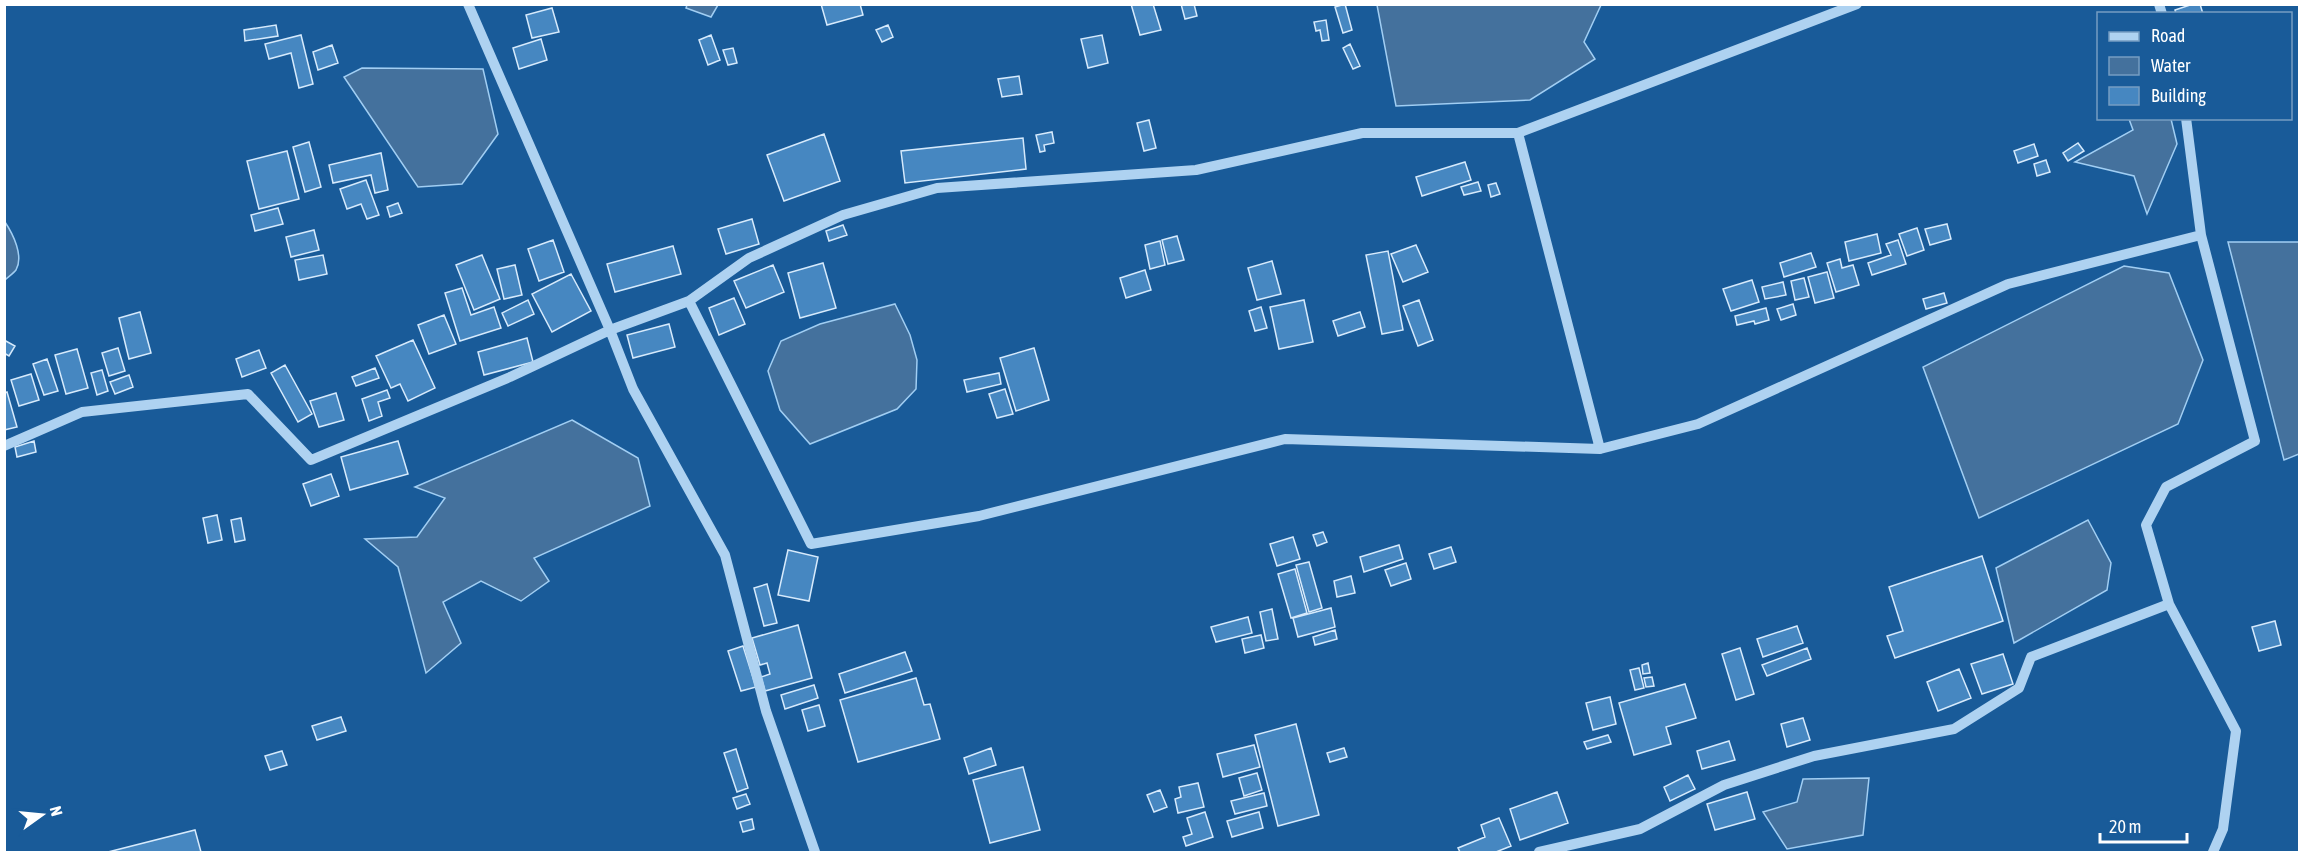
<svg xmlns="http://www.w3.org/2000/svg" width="2304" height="857" viewBox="0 0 2304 857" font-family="'Asap Condensed',sans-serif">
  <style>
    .water { fill: #44719d; stroke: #a1cef3; stroke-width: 1.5 }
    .building { fill: #4687c1; stroke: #d6eafc; stroke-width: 1.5 }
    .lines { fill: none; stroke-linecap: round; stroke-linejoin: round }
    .minor { stroke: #aed2f1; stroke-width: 10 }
  </style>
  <rect width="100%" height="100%" fill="#195b99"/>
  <path class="water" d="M 687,5 L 687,4 L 718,5 L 711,17 L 686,8 Z
    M 1377,5 L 1601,5 L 1584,42 L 1595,59 L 1530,100 L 1396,106 Z
    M 362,68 L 483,69 L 498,134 L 462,184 L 418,187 L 344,77 Z
    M 2129,119 L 2171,119 L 2177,144 L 2147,214 L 2134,176 L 2075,162 L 2133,130 Z
    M 5,222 C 13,234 24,256 16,270 C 14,273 8,277 5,280 Z
    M 2228,242 L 2299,242 L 2299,454 L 2284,460 Z
    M 2124,266 L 2169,273 L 2203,360 L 2178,424 L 1979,518 L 1923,367 Z
    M 895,304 L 910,335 L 917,360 L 916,389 L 897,409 L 810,444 L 780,410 L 768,371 L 781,341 L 820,324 Z
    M 572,420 L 638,458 L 650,506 L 534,558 L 549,581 L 521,601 L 481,581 L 443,602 L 461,643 L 426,673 L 398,567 L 365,539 L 417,537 L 445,498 L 415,487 Z
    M 2088,520 L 2111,563 L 2107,590 L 2014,643 L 1996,568 Z
    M 1869,778 L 1863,835 L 1787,849 L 1763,812 L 1797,802 L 1803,779 Z"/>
  <path class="building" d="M 821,4 L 860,4 L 863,15 L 827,25 Z
    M 1131,4 L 1153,4 L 1161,30 L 1140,35 Z
    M 1181,4 L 1194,4 L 1197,16 L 1185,19 Z
    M 1345,4 L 1352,30 L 1343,33 L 1335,7 Z
    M 2193,4 L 2200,4 L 2203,14 L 2176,14 L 2175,10 Z
    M 552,8 L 559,32 L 532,38 L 526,15 Z
    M 1326,20 L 1329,40 L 1322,41 L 1320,30 L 1316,31 L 1314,22 Z
    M 276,25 L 278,36 L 245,41 L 244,30 Z
    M 888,25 L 893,37 L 882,42 L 876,30 Z
    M 301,35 L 313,84 L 299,88 L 291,53 L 269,59 L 265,44 Z
    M 711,35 L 720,60 L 708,65 L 699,40 Z
    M 1102,35 L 1108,63 L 1088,68 L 1081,39 Z
    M 541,39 L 547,60 L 519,69 L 513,48 Z
    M 1350,44 L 1360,66 L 1353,69 L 1343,48 Z
    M 332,45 L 338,63 L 318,70 L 313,52 Z
    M 733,48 L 737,63 L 728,65 L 723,50 Z
    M 1019,76 L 1022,94 L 1002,97 L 998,79 Z
    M 1149,120 L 1156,148 L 1144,151 L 1137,123 Z
    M 1052,132 L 1054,143 L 1044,145 L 1045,151 L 1040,152 L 1036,135 Z
    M 824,134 L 840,181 L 784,201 L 767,155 Z
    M 1023,138 L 1026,169 L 905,183 L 901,151 Z
    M 309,142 L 321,187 L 305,192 L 293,147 Z
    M 2078,143 L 2084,151 L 2068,161 L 2063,153 Z
    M 2034,144 L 2038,156 L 2018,163 L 2014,151 Z
    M 287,151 L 299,199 L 259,209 L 247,161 Z
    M 381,153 L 388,190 L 375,193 L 371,175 L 333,183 L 329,165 Z
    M 2046,160 L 2050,172 L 2037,176 L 2034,164 Z
    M 1465,162 L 1471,180 L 1422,196 L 1416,177 Z
    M 366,180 L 379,215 L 367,219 L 361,204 L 347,209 L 340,189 Z
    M 1478,182 L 1481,191 L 1464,195 L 1461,187 Z
    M 1496,183 L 1500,194 L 1491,197 L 1488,185 Z
    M 398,203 L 402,213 L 390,217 L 387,207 Z
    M 278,208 L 283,224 L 255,231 L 251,215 Z
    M 752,219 L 759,244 L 726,254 L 718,229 Z
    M 1947,224 L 1951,239 L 1930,245 L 1925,229 Z
    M 843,225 L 847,235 L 829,241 L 826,231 Z
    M 1917,228 L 1924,250 L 1907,256 L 1899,234 Z
    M 314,230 L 319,250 L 291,257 L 286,237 Z
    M 1877,234 L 1881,253 L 1849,261 L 1845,242 Z
    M 1177,236 L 1184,260 L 1168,264 L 1162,240 Z
    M 553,240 L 564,272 L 539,281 L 528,249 Z
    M 1898,240 L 1906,264 L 1872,275 L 1868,263 L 1891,255 L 1886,244 Z
    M 1160,241 L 1165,265 L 1150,269 L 1145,245 Z
    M 1416,245 L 1428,272 L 1403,282 L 1391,254 Z
    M 673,246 L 681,274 L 615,292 L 607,264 Z
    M 1388,251 L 1403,330 L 1382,334 L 1366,255 Z
    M 1811,253 L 1816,267 L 1784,277 L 1780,263 Z
    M 323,255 L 327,274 L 299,280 L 295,260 Z
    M 482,255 L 500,299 L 474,310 L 456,265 Z
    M 1840,259 L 1842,268 L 1853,265 L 1859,285 L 1836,292 L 1827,263 Z
    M 1272,261 L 1281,294 L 1257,300 L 1248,268 Z
    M 823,263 L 836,308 L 800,318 L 788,273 Z
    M 515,265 L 522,295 L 504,299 L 497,269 Z
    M 773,265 L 784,292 L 746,308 L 734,281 Z
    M 1145,270 L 1151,290 L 1126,298 L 1120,278 Z
    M 1827,272 L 1834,298 L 1815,303 L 1808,277 Z
    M 571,274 L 591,311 L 552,332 L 532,294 Z
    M 1804,278 L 1809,297 L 1795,300 L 1791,281 Z
    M 1752,280 L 1759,302 L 1731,311 L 1723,289 Z
    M 1783,282 L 1786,295 L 1765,299 L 1762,287 Z
    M 462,288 L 471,315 L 494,307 L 501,328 L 460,341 L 445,293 Z
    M 1944,293 L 1947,303 L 1926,309 L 1923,299 Z
    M 734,298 L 745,324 L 719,335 L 709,308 Z
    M 528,300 L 534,314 L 508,326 L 502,313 Z
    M 1304,300 L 1313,342 L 1279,349 L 1270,307 Z
    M 1419,300 L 1433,340 L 1418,346 L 1403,306 Z
    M 1793,304 L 1796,315 L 1781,320 L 1777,309 Z
    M 1261,307 L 1267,328 L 1255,331 L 1249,311 Z
    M 1766,308 L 1769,320 L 1755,324 L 1754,321 L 1737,325 L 1735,316 Z
    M 140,312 L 151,353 L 129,359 L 119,318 Z
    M 1360,312 L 1365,327 L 1338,336 L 1333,321 Z
    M 444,315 L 456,344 L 429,354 L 418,325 Z
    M 669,324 L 675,347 L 633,358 L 627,335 Z
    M 527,338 L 533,362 L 484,375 L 478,352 Z
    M 4,340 L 15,346 L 9,356 L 4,353 Z
    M 413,340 L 435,388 L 408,401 L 400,384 L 391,388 L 376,356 Z
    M 118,348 L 125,371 L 109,376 L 102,353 Z
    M 1034,348 L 1049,400 L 1016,411 L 1000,358 Z
    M 77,349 L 88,388 L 66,394 L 55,355 Z
    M 259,350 L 266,368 L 242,377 L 236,359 Z
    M 47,359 L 58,391 L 44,395 L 33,364 Z
    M 285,365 L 312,414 L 298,422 L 271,373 Z
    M 375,368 L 379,378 L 356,386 L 352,377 Z
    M 102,370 L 108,391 L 97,395 L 91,373 Z
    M 999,373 L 1001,384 L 967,392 L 964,380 Z
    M 31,374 L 39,400 L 19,406 L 11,380 Z
    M 129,375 L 133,387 L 115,394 L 110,382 Z
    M 1005,389 L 1013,414 L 997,418 L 989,394 Z
    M 387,390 L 390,398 L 378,402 L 382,416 L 369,421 L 362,399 Z
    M 7,392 L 17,427 L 4,430 L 4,393 Z
    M 336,393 L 344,420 L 319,427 L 310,401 Z
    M 34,441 L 36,452 L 17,457 L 15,447 Z
    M 398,441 L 408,474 L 350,490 L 341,457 Z
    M 331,474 L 339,496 L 311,506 L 303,484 Z
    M 217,515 L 222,540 L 208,543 L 203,518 Z
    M 241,518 L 245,540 L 235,542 L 231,520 Z
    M 1323,532 L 1327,542 L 1317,546 L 1313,535 Z
    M 1293,537 L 1300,559 L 1277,566 L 1270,544 Z
    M 1399,545 L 1403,559 L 1364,572 L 1360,557 Z
    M 1451,547 L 1456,562 L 1434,569 L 1429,554 Z
    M 788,550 L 818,557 L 809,601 L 778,595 Z
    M 1982,556 L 2003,621 L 1895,658 L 1887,636 L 1903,631 L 1889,587 Z
    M 1309,562 L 1322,608 L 1309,612 L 1296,565 Z
    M 1406,563 L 1411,579 L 1391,586 L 1385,570 Z
    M 1295,569 L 1307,613 L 1291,618 L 1278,574 Z
    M 1351,576 L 1355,593 L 1337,597 L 1334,581 Z
    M 767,584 L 777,623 L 764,626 L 754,588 Z
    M 1331,608 L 1335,627 L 1298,637 L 1293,618 Z
    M 1272,609 L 1278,639 L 1266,641 L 1260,612 Z
    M 1248,617 L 1252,633 L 1216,642 L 1211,627 Z
    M 2275,621 L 2281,645 L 2259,651 L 2252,627 Z
    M 798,625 L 812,678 L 765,691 L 761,677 L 770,674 L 767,663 L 760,665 L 752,638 Z
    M 1797,626 L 1803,643 L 1763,657 L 1757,639 Z
    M 1335,630 L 1337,639 L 1315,645 L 1313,637 Z
    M 1261,635 L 1264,648 L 1245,653 L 1242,639 Z
    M 743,646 L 756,687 L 741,691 L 728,651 Z
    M 1740,648 L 1754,694 L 1736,700 L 1722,654 Z
    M 1807,648 L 1811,659 L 1767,676 L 1762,665 Z
    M 905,652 L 912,671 L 845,693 L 839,674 Z
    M 2003,654 L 2013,684 L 1982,694 L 1971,664 Z
    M 1648,663 L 1650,673 L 1643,674 L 1642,665 Z
    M 1639,668 L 1644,688 L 1635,690 L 1630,670 Z
    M 1959,669 L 1971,698 L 1938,711 L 1927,682 Z
    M 1652,677 L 1654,686 L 1646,687 L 1644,678 Z
    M 916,678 L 924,705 L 930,704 L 940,739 L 858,762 L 840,700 Z
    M 1685,684 L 1696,718 L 1666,727 L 1671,744 L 1634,755 L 1619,703 Z
    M 814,685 L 818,698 L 785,709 L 781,695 Z
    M 1610,697 L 1616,724 L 1593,730 L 1586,703 Z
    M 819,705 L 825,726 L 808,731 L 802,710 Z
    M 341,717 L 346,731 L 317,740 L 312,726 Z
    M 1803,718 L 1810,740 L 1787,747 L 1781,724 Z
    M 1296,724 L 1319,815 L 1278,826 L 1255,735 Z
    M 1608,735 L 1611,742 L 1587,749 L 1584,742 Z
    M 1729,741 L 1735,760 L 1702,769 L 1697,751 Z
    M 1254,745 L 1260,767 L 1223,777 L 1217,754 Z
    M 991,748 L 996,765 L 969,774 L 964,758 Z
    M 1344,748 L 1347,757 L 1330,762 L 1327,753 Z
    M 736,749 L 748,788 L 737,792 L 724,753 Z
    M 282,751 L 287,765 L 270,770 L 265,756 Z
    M 1023,767 L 1040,830 L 990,843 L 973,780 Z
    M 1257,773 L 1262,790 L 1244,796 L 1239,778 Z
    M 1688,775 L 1695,789 L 1670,801 L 1664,787 Z
    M 1198,783 L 1204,807 L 1178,813 L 1175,799 L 1181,797 L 1179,787 Z
    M 1160,790 L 1167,807 L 1154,812 L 1147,795 Z
    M 1557,792 L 1568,823 L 1520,840 L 1510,809 Z
    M 1747,792 L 1755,819 L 1715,830 L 1707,804 Z
    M 1264,793 L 1267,806 L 1235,814 L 1231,801 Z
    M 746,794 L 750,804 L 737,809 L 733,798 Z
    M 1205,812 L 1213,837 L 1186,846 L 1183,837 L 1192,834 L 1187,818 Z
    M 1259,812 L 1263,828 L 1232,837 L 1227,821 Z
    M 1499,818 L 1511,846 L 1496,852 L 1460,852 L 1458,848 L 1485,837 L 1481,825 Z
    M 752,819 L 754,829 L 743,832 L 740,822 Z
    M 195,830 L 201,852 L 108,852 Z"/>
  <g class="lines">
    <path class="minor" d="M 468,4 L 610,330 L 633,389 L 725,555 L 766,711 L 815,852
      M 2159,4 L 2162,14
      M 1518,133 L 1600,449 L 1698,424 L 2008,284 L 2201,235 L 2186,118
      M 2201,235 L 2255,441 L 2166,487 L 2146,525 L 2169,604 L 2236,731 L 2223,829 L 2213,852
      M 689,301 L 811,544 L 979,516 L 1285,439 L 1600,449
      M 4,446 L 82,412 L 248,394 L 311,460 L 510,377 L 610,330 L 689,301 L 749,258 L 843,215 L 937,188 L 1196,170 L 1362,133 L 1518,133 L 1857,4
      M 1539,852 L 1640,829 L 1724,785 L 1814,756 L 1954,729 L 2019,688 L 2031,657 L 2169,604"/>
  </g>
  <rect width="2304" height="857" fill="none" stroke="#ffffff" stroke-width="12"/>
  <rect x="2097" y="12" width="195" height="108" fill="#195b99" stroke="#759dc2" stroke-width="1.5"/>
  <rect x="2109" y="32" width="30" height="9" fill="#aed2f1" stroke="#759dc2" stroke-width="1.5"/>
  <text x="2151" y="42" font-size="18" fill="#ffffff">Road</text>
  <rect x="2109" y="57" width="30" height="18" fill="#44719d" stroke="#759dc2" stroke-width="1.5"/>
  <text x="2151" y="72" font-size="18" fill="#ffffff">Water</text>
  <rect x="2109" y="87" width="30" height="18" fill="#4687c1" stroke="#759dc2" stroke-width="1.5"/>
  <text x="2151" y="102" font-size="18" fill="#ffffff">Building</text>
  <g transform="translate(42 815) rotate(75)" stroke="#195b99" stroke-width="4.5" paint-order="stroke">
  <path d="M0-4.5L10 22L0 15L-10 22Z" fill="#ffffff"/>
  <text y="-9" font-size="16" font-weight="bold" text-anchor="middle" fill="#ffffff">N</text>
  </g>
  <path d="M2100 833v9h87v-9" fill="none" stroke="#ffffff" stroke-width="3"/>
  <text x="2109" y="833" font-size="18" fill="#ffffff" stroke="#195b99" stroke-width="4.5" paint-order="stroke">20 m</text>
</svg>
